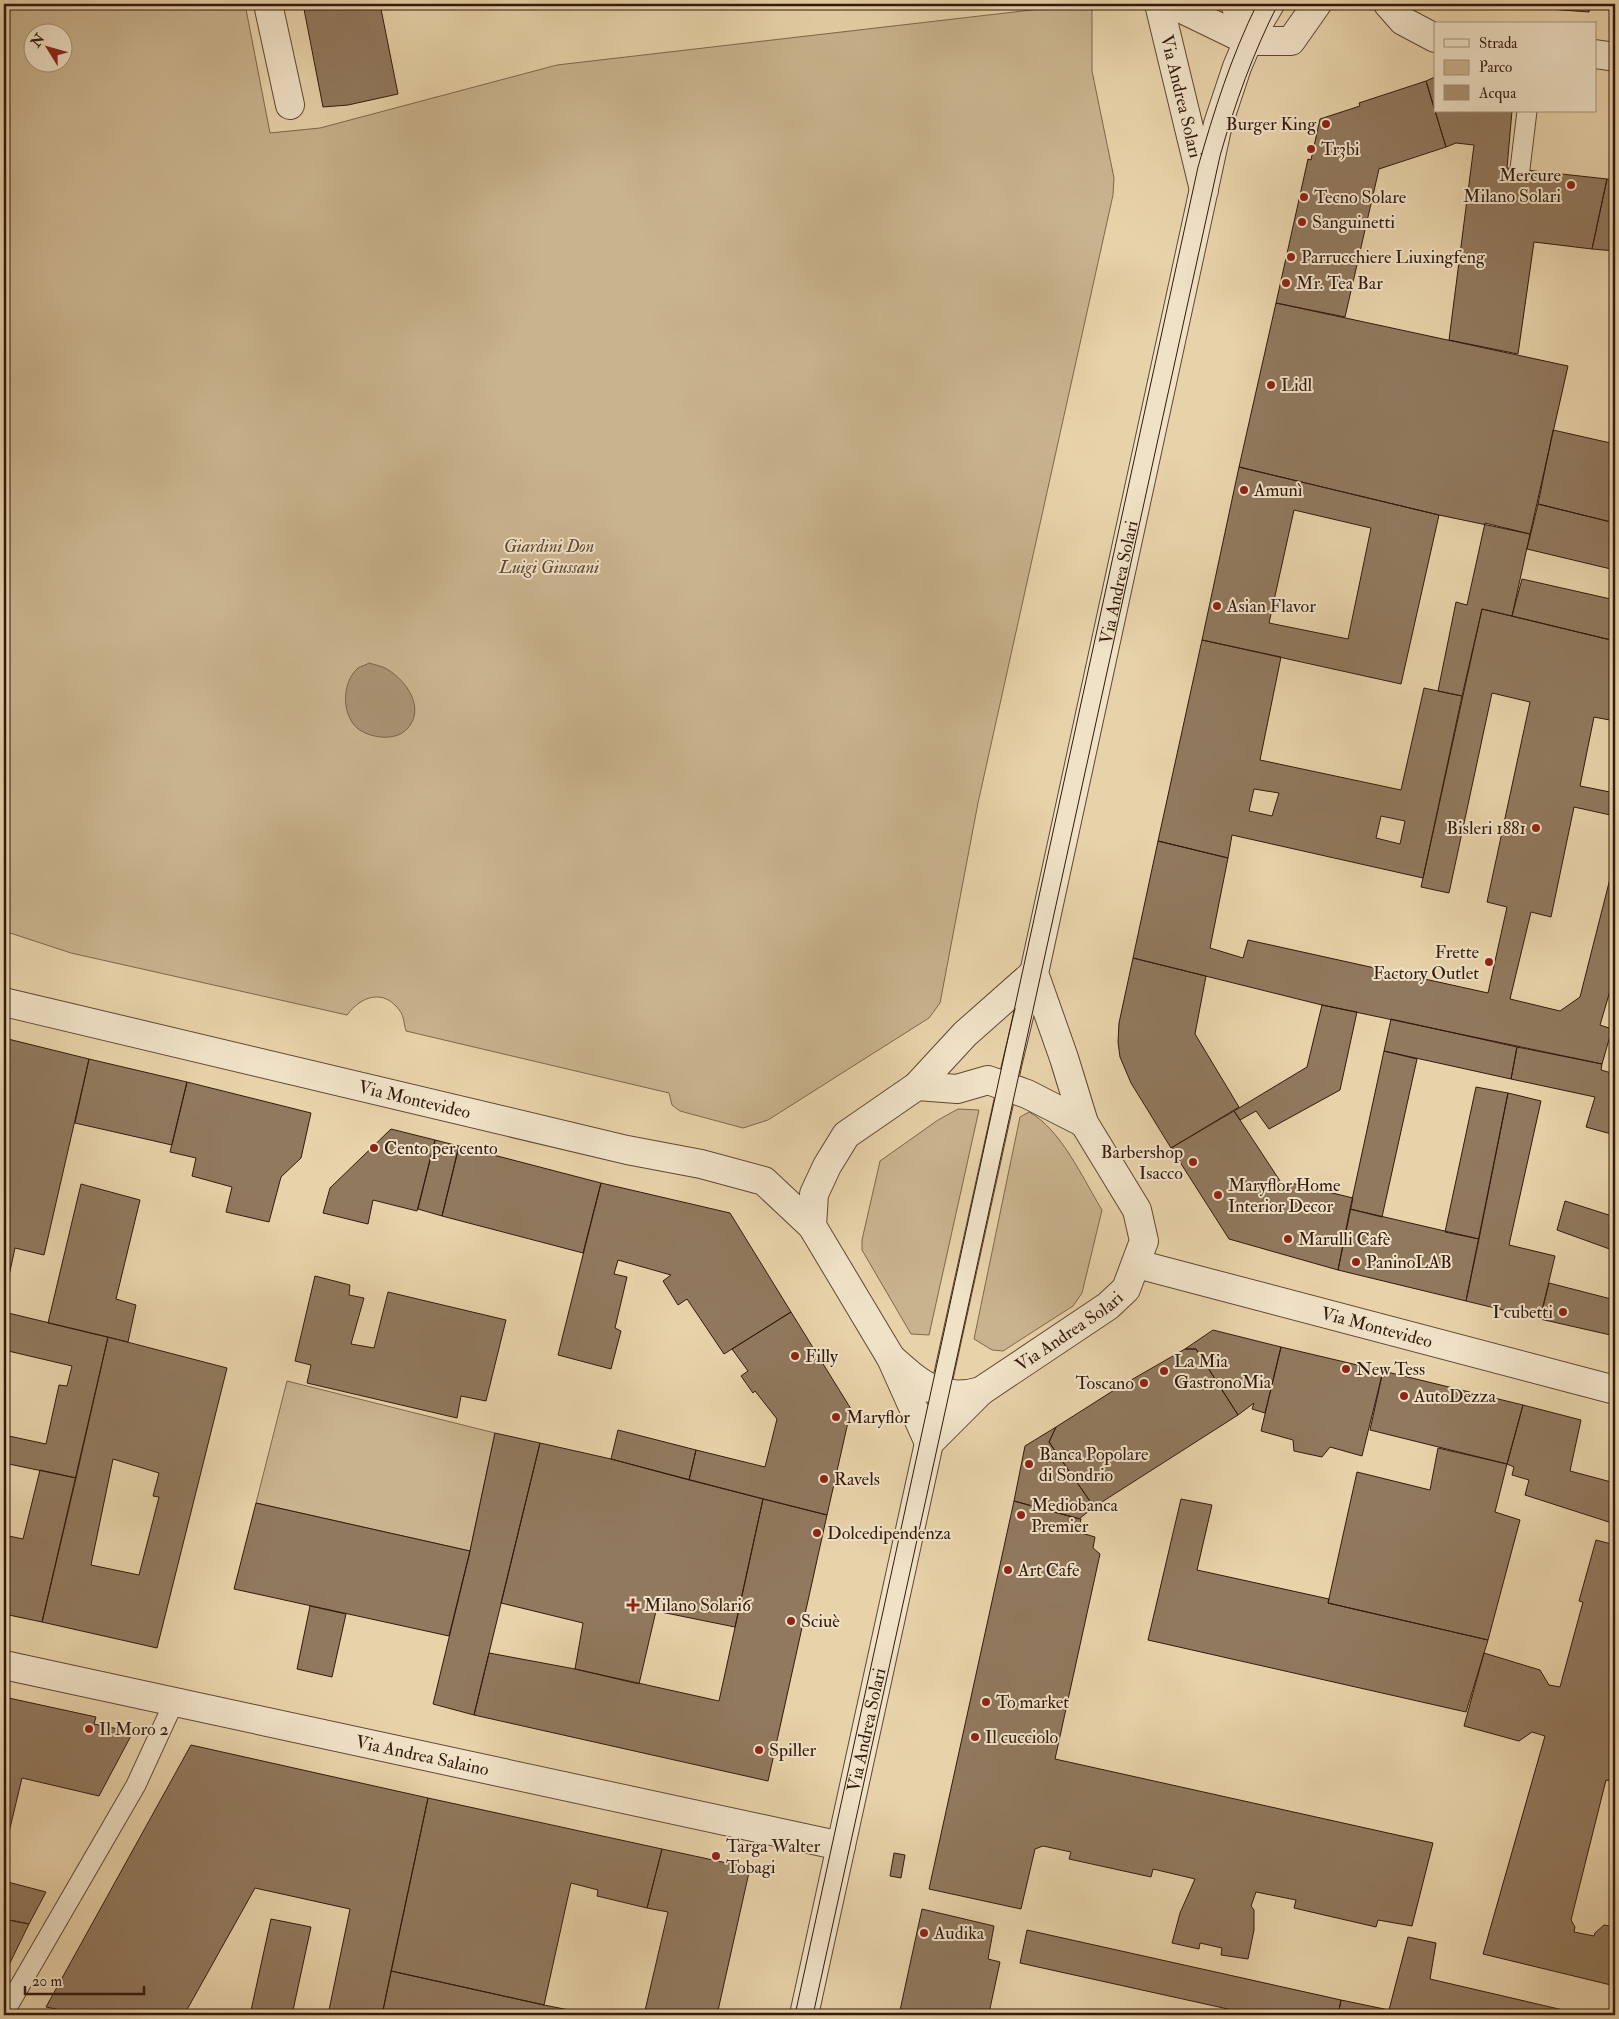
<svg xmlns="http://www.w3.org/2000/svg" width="1619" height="2019" viewBox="0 0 1619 2019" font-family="'IM FELL Double Pica',serif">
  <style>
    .green { fill: #c9b38e; stroke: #7e664e; fill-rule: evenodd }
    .water { fill: #aa9374; stroke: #7a624b }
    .building { fill: #91795e; stroke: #33190d; fill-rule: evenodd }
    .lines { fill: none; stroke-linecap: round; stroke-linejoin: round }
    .service-casing { stroke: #604734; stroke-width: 21 }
    .minor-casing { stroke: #604734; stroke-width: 30 }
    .tertiary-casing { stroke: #604734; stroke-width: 30 }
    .service { stroke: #f0e2c7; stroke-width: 19 }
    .minor { stroke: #f0e2c7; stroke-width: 28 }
    .tertiary { stroke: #f0e2c7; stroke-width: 28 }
    .tram { stroke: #33190d; stroke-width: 1 }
    .poi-dot { fill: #8f2418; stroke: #f0e2c7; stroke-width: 2 }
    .labels { text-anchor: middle; stroke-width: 4; stroke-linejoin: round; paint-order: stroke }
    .street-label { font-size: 18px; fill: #33190d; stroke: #f0e2c7 }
    .poi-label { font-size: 18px; fill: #33190d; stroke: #f0e2c7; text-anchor: start }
    .park-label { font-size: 18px; font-style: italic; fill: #604734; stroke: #f0e2c7 }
  </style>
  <rect width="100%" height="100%" fill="#e8d2a9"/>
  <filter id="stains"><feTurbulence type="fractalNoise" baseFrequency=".004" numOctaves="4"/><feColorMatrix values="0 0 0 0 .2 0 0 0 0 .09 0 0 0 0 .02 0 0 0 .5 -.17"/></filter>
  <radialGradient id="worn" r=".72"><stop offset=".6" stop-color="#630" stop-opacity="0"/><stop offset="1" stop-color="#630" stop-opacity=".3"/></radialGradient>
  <path class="green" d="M 4,4 L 245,4 L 270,133 L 320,128 L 557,65 L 1083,4 L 1088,5 L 1092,9 L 1092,71 L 1114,178 L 1113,195 L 978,803 L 940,1003 L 929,1018 L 768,1120 L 743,1128 L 680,1111 L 672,1105 L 669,1093 L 406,1031 C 404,1025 404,1016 400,1011 C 384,988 361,996 347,1015 L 71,953 L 4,931 ZM 32,32 L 62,32 L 62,62 L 32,62 Z
    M 958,1109 L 979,1110 L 929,1335 L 911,1334 L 862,1250 L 862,1240 L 880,1161 L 938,1120 Z
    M 1029,1112 C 1061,1129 1083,1179 1102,1210 L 1082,1293 L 1073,1306 L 1003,1351 L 992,1350 L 974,1339 L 1020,1117 Z
    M 287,1381 L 495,1433 L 470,1551 L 256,1503 Z"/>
  <path class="water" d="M 369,663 C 375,665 382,666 387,669 C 407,681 426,709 407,729 C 395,742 369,738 357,728 C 341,713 342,682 358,668 C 361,666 366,665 369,663 Z"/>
  <path class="building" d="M 303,4 L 380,4 L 398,94 L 348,105 L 323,107 Z
    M 1488,4 L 1529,4 L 1529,8 Z
    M 1548,4 L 1591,4 L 1589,12 L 1548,9 Z
    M 1435,77 L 1435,111 L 1426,81 Z
    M 1426,81 L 1446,147 L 1379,169 L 1345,317 L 1276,303 L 1308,159 L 1311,160 L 1320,119 L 1360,106 L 1359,103 Z
    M 1435,111 L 1512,111 L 1507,168 L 1607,179 L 1592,249 L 1534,242 L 1518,354 L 1449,340 L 1474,145 L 1456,143 L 1446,147 Z
    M 1607,179 L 1615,180 L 1615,251 L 1592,249 Z
    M 1276,303 L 1568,366 L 1530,534 L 1439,515 L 1239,467 Z
    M 1553,430 L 1615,444 L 1615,523 L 1538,504 Z
    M 1239,467 L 1439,515 L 1401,684 L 1202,640 ZM 1294,510 L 1371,528 L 1348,639 L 1269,623 Z
    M 1538,504 L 1615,523 L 1615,570 L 1527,549 Z
    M 1485,523 L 1530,534 L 1512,616 L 1482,609 L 1462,696 L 1438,691 L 1456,602 L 1467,605 Z
    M 1522,579 L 1615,600 L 1615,641 L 1512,616 Z
    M 1482,609 L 1615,641 L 1615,721 L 1594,717 L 1580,786 L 1615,793 L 1615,816 L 1574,807 L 1551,917 L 1531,912 L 1510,999 L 1560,1011 L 1580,997 L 1615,859 L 1615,974 L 1600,1025 L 1612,1029 L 1602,1064 L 1322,1005 L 1133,958 L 1158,841 L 1228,858 L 1210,948 L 1243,958 L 1248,940 L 1488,993 L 1507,907 L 1487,902 L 1530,702 L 1492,693 L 1449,893 L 1421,887 Z
    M 1202,640 L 1281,657 L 1260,760 L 1401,790 L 1424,688 L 1462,696 L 1423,878 L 1232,835 L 1228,858 L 1158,841 ZM 1254,789 L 1279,793 L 1272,816 L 1249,811 ZM 1381,816 L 1405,821 L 1400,844 L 1376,838 Z
    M 1133,958 L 1206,976 L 1195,1034 L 1239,1107 L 1171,1148 L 1131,1083 L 1120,1057 L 1118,1042 L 1119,1023 Z
    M 1322,1005 L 1357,1012 L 1340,1090 L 1269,1129 L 1256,1111 L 1240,1120 L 1234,1111 L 1307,1067 Z
    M 1391,1019 L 1517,1047 L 1511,1079 L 1384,1051 Z
    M 4,1038 L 89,1059 L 44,1255 L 15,1248 L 4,1299 Z
    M 1517,1047 L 1602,1064 L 1601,1070 L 1615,1074 L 1615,1135 L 1586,1127 L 1595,1097 L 1511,1079 Z
    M 1384,1051 L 1417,1059 L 1382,1217 L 1350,1209 Z
    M 89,1059 L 187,1082 L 172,1145 L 75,1123 Z
    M 187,1082 L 311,1113 L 301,1158 L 281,1177 L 269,1222 L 226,1212 L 232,1187 L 192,1176 L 196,1158 L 170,1152 Z
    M 1476,1087 L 1508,1093 L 1479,1239 L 1445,1232 Z
    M 1508,1093 L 1541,1101 L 1509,1245 L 1555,1256 L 1540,1319 L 1466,1301 Z
    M 1234,1111 L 1284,1187 L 1291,1183 L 1353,1198 L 1338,1270 L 1229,1239 L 1171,1148 Z
    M 391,1129 L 435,1140 L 417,1211 L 373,1200 L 368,1224 L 323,1213 L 330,1188 Z
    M 435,1140 L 459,1146 L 442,1216 L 418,1209 Z
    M 459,1146 L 601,1183 L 583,1253 L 442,1216 Z
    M 601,1183 L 730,1213 L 791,1312 L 724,1354 L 687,1299 L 678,1305 L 663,1281 L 671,1275 L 618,1260 L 614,1274 L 627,1277 L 615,1328 L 621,1331 L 611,1369 L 558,1355 Z
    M 81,1184 L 140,1200 L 116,1299 L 136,1305 L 128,1342 L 48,1323 Z
    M 1565,1201 L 1615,1217 L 1615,1251 L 1557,1230 Z
    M 1350,1209 L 1479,1239 L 1466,1301 L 1338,1270 Z
    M 315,1276 L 350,1285 L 349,1295 L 364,1298 L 351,1344 L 374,1348 L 388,1292 L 506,1320 L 486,1401 L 461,1396 L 457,1418 L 307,1383 L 311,1365 L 295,1361 Z
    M 1549,1283 L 1615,1300 L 1615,1336 L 1540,1319 Z
    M 4,1312 L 108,1337 L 76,1478 L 4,1463 L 4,1435 L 46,1444 L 59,1385 L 67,1386 L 72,1366 L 4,1350 Z
    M 791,1312 L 851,1409 L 827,1515 L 689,1480 L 696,1450 L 765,1467 L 777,1419 L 755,1391 L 753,1393 L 741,1376 L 748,1371 L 732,1349 Z
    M 1213,1330 L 1281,1347 L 1265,1413 L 1252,1409 L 1254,1403 L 1238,1415 L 1196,1349 L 1185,1349 Z
    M 108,1337 L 227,1368 L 157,1648 L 42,1622 ZM 113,1459 L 159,1473 L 153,1496 L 159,1497 L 139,1575 L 91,1565 Z
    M 1281,1347 L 1383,1371 L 1362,1456 L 1330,1447 L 1322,1457 L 1294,1451 L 1293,1440 L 1261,1431 Z
    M 1185,1349 L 1196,1349 L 1238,1415 L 1094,1507 L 1049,1442 L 1056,1427 L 1119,1387 Z
    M 1383,1371 L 1523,1405 L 1507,1464 L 1370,1430 Z
    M 1523,1405 L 1581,1420 L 1570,1471 L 1615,1483 L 1615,1524 L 1525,1495 L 1529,1480 L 1512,1475 L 1514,1467 L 1507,1464 Z
    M 1056,1427 L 1049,1442 L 1094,1507 L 1079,1519 L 1014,1501 L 1025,1446 Z
    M 618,1430 L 696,1450 L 689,1480 L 611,1459 Z
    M 495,1433 L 540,1443 L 474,1715 L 433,1704 L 470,1551 Z
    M 540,1443 L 611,1459 L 763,1499 L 735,1627 L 656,1611 L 639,1684 L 575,1669 L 583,1623 L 501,1603 Z
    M 1438,1448 L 1507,1464 L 1495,1512 L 1520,1520 L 1488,1640 L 1328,1603 L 1357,1472 L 1430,1490 Z
    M 40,1470 L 76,1478 L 42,1622 L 4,1614 L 4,1535 L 23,1539 Z
    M 763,1499 L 827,1515 L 768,1781 L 474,1715 L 489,1653 L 575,1669 L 719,1701 Z
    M 1181,1499 L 1212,1505 L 1197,1570 L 1329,1599 L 1328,1603 L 1488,1640 L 1466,1712 L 1148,1640 Z
    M 1014,1501 L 1081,1519 L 1078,1532 L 1095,1537 L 1093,1548 L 1100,1554 L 1055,1759 L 1433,1843 L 1412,1926 L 1378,1920 L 1376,1927 L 1294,1908 L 1296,1900 L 1256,1892 L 1251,1906 L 1254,1910 L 1254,1930 L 1248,1959 L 1221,1955 L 1222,1948 L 1200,1943 L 1199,1949 L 1172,1943 L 1180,1913 L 1195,1879 L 1153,1869 L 1151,1877 L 1069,1859 L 1071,1852 L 1043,1846 L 1035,1849 L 1021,1909 L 929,1889 Z
    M 256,1503 L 470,1551 L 449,1636 L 234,1589 Z
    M 1596,1540 L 1615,1545 L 1615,1782 L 1606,1780 L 1571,1920 L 1575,1927 L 1574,1932 L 1594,1936 L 1595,1933 L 1604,1925 L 1615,1927 L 1615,1986 L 1483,1954 L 1545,1736 L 1532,1732 L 1519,1741 L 1464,1726 L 1484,1653 L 1540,1670 L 1549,1685 L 1560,1687 L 1583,1602 L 1579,1601 Z
    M 310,1606 L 346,1614 L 332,1677 L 297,1669 Z
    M 4,1697 L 96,1717 L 94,1724 L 133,1732 L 99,1796 L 22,1778 L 4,1853 Z
    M 191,1745 L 428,1798 L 382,2015 L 328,2015 L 350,1909 L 255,1888 L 184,2015 L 85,2015 L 46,2007 Z
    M 428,1798 L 662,1849 L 647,1908 L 597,1896 L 598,1890 L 571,1883 L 544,2005 L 391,1971 Z
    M 662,1849 L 750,1868 L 717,2015 L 644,2015 L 668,1912 L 647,1908 Z
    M 894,1853 L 905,1855 L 901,1878 L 890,1876 Z
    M 4,1881 L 46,1892 L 29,1924 L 4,1919 Z
    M 922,1909 L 994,1926 L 988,1959 L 1000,1962 L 989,2013 L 977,2009 L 976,2015 L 899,2015 Z
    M 4,1919 L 29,1924 L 4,1975 Z
    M 271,1919 L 311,1927 L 292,2015 L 250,2015 Z
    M 1027,1930 L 1341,2000 L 1338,2015 L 1255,2015 L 1020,1963 Z
    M 1408,1937 L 1436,1943 L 1430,1979 L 1576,2013 L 1575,2015 L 1338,2015 L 1341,2000 L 1389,2010 Z
    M 391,1971 L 544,2005 L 594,2015 L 382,2015 Z"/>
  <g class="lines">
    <g class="service-casing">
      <path id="service" d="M 1520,169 L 1527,111
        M 929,1442 L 1012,1064 L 1034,973
        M 4,2013 L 136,1785 L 174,1702"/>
    </g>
    <g class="minor-casing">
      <g id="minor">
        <path d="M 268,4 L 290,105"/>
        <path id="s1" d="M 1159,4 L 1204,190"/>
        <path d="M 1178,4 L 1184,10 L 1248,41 L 1291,41 L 1317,4"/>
        <path d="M 1235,4 L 1248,41"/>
        <path d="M 1388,4 L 1403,21 L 1435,38"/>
        <path d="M 1248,41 L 1270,4"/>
        <path d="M 1595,54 L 1615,57"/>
        <path id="s2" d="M 4,1002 L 627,1150 L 701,1164 L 764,1181 L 812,1226"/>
        <path id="s3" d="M 1137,1264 L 1615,1390"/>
        <path id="s4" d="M 4,1665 L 841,1846"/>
      </g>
    </g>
    <g class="tertiary-casing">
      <g id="tertiary">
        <path d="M 917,1086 L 957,1089 L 988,1080 L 1027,1094 L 1084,1123"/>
        <path id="s5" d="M 891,1358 C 919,1383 941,1403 981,1391 L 1108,1306 L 1126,1289 L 1144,1241 L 1137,1210 L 1084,1123 L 1064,1058 L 1034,973 L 1218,124 L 1237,67 L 1248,41"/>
        <path d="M 929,1443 L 891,1358 L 812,1226 L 814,1194 L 827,1166 L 846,1135 L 917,1086 L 965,1034 L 1034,973"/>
        <path id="s6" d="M 804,2015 L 929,1443 L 981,1391"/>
      </g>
    </g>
    <use href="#service" class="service"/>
    <use href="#minor" class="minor"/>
    <use href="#tertiary" class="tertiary"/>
    <path class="tram" d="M 795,2015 L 1198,167 C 1214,111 1231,57 1257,4
      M 813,2015 L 1220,156 C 1235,103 1253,53 1278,4"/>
  </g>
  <g class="poi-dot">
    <circle cx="1326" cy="124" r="5"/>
    <circle cx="1311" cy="149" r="5"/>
    <circle cx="1571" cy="185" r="5"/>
    <circle cx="1304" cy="197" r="5"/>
    <circle cx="1302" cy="222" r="5"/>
    <circle cx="1291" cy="257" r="5"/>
    <circle cx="1286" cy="283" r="5"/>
    <circle cx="1271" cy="385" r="5"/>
    <circle cx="1244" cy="490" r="5"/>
    <circle cx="1217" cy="606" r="5"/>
    <circle cx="1536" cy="828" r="5"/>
    <circle cx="1489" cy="962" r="5"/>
    <circle cx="374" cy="1148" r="5"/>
    <circle cx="1193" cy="1162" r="5"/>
    <circle cx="1218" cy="1195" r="5"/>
    <circle cx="1288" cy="1239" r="5"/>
    <circle cx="1356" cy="1262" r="5"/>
    <circle cx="1563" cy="1312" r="5"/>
    <circle cx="795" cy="1356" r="5"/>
    <circle cx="1346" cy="1369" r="5"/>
    <circle cx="1164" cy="1371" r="5"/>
    <circle cx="1144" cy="1383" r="5"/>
    <circle cx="1404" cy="1396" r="5"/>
    <circle cx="836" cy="1417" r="5"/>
    <circle cx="1029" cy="1464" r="5"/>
    <circle cx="824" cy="1479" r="5"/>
    <circle cx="1021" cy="1515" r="5"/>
    <circle cx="817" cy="1533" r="5"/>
    <circle cx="1008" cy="1570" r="5"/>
    <path d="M630.5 1597.5h5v5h5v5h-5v5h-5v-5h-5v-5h5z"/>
    <circle cx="791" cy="1621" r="5"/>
    <circle cx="986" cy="1702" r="5"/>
    <circle cx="89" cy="1729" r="5"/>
    <circle cx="975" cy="1737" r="5"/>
    <circle cx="759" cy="1750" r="5"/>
    <circle cx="716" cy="1856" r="5"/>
    <circle cx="924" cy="1933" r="5"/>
  </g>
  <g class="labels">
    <g class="street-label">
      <text dy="6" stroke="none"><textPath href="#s1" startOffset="95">Via Andrea Solari</textPath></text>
      <text dy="6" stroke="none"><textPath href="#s5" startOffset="1022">Via Andrea Solari</textPath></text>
      <text dy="6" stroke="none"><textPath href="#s2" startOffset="422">Via Montevideo</textPath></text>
      <text dy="6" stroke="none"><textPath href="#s3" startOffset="248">Via Montevideo</textPath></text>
      <text dy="6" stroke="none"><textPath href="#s5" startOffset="208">Via Andrea Solari</textPath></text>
      <text dy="6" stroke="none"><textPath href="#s6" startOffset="292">Via Andrea Solari</textPath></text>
      <text dy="6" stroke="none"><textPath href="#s4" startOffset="428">Via Andrea Salaino</textPath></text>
    </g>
    <g class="poi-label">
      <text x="1316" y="130" text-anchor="end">Burger King</text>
      <text x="1321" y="155">Tr3bi</text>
      <text x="1561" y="181" text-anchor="end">Mercure<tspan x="1561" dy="21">Milano Solari</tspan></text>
      <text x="1314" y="203">Tecno Solare</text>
      <text x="1312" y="228">Sanguinetti</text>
      <text x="1301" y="263">Parrucchiere Liuxingfeng</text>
      <text x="1296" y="289">Mr. Tea Bar</text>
      <text x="1281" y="391">Lidl</text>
      <text x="1254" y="496">Amunì</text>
      <text x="1227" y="612">Asian Flavor</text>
      <text x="1526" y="834" text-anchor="end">Bisleri 1881</text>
      <text x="1479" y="958" text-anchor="end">Frette<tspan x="1479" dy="21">Factory Outlet</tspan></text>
      <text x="384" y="1154">Cento per cento</text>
      <text x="1183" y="1158" text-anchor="end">Barbershop<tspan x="1183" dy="21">Isacco</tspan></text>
      <text x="1228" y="1191">Maryflor Home<tspan x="1228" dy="21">Interior Decor</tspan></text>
      <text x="1298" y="1245">Marulli Cafè</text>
      <text x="1366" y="1268">PaninoLAB</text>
      <text x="1553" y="1318" text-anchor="end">I cubetti</text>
      <text x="805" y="1362">Filly</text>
      <text x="1174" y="1367">La Mia<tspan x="1174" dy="21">GastronoMia</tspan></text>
      <text x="1356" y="1375">New Tess</text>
      <text x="1134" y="1389" text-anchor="end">Toscano</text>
      <text x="1414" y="1402">AutoDezza</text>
      <text x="846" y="1423">Maryflor</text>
      <text x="1039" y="1460">Banca Popolare<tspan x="1039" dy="21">di Sondrio</tspan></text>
      <text x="834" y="1485">Ravels</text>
      <text x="1031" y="1511">Mediobanca<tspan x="1031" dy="21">Premier</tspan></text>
      <text x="827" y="1539">Dolcedipendenza</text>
      <text x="1018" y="1576">Art Cafe</text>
      <text x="644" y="1611">Milano Solari6</text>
      <text x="801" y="1627">Sciuè</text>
      <text x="996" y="1708">To market</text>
      <text x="99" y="1735">Il Moro 2</text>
      <text x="985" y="1743">Il cucciolo</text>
      <text x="769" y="1756">Spiller</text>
      <text x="726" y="1852">Targa Walter<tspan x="726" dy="21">Tobagi</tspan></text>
      <text x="934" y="1939">Audika</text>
    </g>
    <g class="park-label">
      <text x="549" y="552">Giardini Don<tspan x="549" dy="21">Luigi Giussani</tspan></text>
    </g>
  </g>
  <rect width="1619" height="2019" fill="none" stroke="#e8d2a9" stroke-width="20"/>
  <rect x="5" y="5" width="1609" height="2009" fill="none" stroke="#33190d" stroke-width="2.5"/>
  <rect x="10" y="10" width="1599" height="1999" fill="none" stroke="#33190d"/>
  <rect x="1434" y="22" width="162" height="90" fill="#f0e2c7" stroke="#a4927d"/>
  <rect x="1444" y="39" width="25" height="8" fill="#f0e2c7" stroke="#a4927d"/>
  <text x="1479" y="48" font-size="15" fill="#33190d">Strada</text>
  <rect x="1444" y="60" width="25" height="15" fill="#c9b38e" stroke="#a4927d"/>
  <text x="1479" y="72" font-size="15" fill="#33190d">Parco</text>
  <rect x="1444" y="85" width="25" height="15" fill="#aa9374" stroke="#a4927d"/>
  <text x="1479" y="98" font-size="15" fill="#33190d">Acqua</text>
  <g transform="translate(48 48) rotate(307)"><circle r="24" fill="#f0e2c7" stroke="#a4927d"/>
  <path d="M0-4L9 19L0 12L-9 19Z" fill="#8f2418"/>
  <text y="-8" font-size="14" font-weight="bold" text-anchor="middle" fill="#33190d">N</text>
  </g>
  <path d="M25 1986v8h119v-8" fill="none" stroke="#33190d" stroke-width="2.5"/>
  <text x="32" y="1986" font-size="15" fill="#33190d" stroke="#f0e2c7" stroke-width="4" paint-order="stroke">20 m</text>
  <rect width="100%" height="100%" filter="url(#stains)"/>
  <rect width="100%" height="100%" fill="url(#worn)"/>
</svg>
